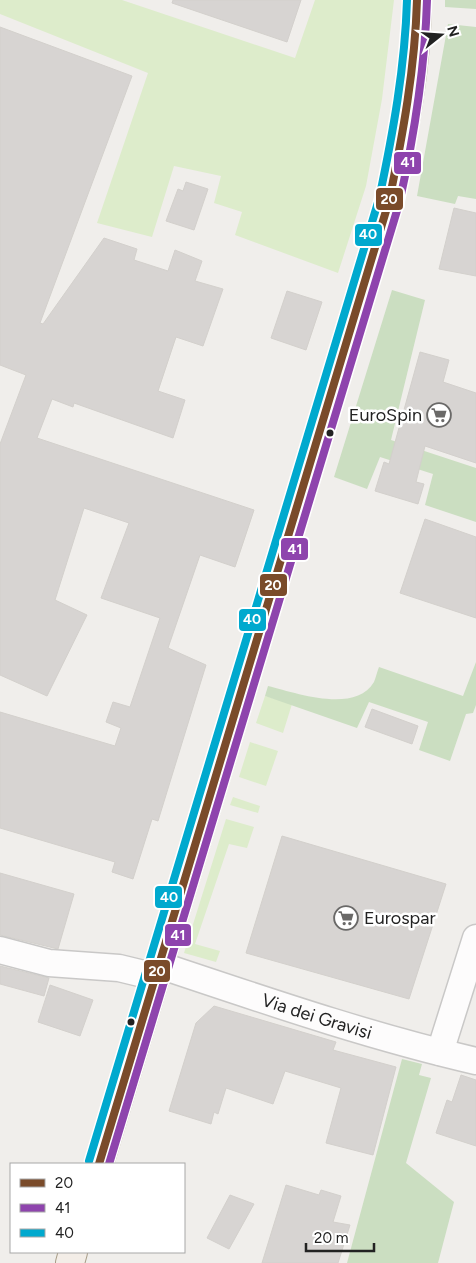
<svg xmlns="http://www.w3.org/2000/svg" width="476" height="1263" viewBox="0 0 476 1263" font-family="Figtree,sans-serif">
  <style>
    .grass { fill: #ddeccb }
    .forest { fill: #cbdec1 }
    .building { fill: #d7d4d2; stroke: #d3d0cc }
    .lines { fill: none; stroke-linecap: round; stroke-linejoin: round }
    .minor-casing { stroke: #c9c8c7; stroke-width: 29 }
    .primary-casing { stroke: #a79c86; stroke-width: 30 }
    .minor { stroke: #fdfcfc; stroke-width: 26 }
    .primary { stroke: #f3ede7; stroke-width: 28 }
    .bus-1-casing { stroke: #fff; stroke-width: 11 }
    .bus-2-casing { stroke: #fff; stroke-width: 11 }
    .bus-3-casing { stroke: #fff; stroke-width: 11 }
    .bus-1 { stroke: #7a4b2a; stroke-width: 8 }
    .bus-2 { stroke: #8e44ad; stroke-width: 8 }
    .bus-3 { stroke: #00a9ce; stroke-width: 8 }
    .bus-dot { fill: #222; stroke: #fff; stroke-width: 2 }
    .labels { text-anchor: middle; stroke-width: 5; stroke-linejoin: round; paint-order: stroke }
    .poi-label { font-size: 18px; fill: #222; stroke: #fff; text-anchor: end }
    .street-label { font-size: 18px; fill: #222; stroke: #fff }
    .line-badge { stroke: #fff; stroke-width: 2 }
    .badge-label { font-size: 14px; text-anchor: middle; font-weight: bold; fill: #fff }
  </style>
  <rect width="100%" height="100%" fill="#f0eeeb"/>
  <path class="grass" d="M 0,0 L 122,0 L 295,58 L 315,0 L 394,0 L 382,99 L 366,186 L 338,273 L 235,235 L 242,212 L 214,203 L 221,176 L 174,166 L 152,237 L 97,223 L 148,73 L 0,14 Z
    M 265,696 L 292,704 L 283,733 L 256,723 Z
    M 250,742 L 278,751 L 266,786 L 239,777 Z
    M 233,797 L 260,806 L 258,813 L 230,805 Z
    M 226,819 L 254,827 L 247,848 L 229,844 L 195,944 L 220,951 L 216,962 L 184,953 Z"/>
  <path class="forest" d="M 445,0 L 476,0 L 476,9 L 445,7 Z
    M 448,24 L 476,27 L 476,199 L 458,196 L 455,204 L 417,196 Z
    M 392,290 L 425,300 L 391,440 L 476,468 L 476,522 L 425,505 L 433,474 L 380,457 L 367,489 L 334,477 Z
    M 476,662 L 476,705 L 473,713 L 466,714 L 450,761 L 419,750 L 428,722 L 369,702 L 357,728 L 265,696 L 268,686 C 296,693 355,714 374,682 C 376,677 377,672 379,667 L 463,696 Z
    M 402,1059 L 422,1064 L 419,1075 L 431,1078 L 406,1163 L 454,1202 L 438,1263 L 347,1263 Z"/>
  <path class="building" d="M 173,0 L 301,0 L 287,42 L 172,3 Z
    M 0,27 L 132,76 L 40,323 L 43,324 L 104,238 L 137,249 L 134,260 L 168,271 L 175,250 L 202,261 L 195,281 L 223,289 L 203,346 L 176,337 L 158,391 L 185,400 L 173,438 L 74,403 L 73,407 L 52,399 L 37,438 L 254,510 L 235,567 L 200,555 L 168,648 L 206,665 L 158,821 L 152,819 L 133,879 L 112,872 L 115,862 L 0,828 L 0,712 L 115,746 L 121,728 L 106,722 L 113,702 L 130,707 L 160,618 L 101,598 L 129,523 L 84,508 L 55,600 L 87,615 L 47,696 L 0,675 L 0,444 L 26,375 L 0,365 Z
    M 186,182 L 208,189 L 194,230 L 166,221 L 178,189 L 183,191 Z
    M 454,208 L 476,213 L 476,276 L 439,269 Z
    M 287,291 L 322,302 L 306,350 L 271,338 Z
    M 420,352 L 449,360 L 443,382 L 476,393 L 476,463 L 425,446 L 416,482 L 424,484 L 418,504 L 375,491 L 384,462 L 389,464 Z
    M 425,519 L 476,537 L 476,618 L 400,593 Z
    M 372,709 L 418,726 L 412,744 L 365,727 Z
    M 282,836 L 446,884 L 409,999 L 246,953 Z
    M 0,873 L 74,894 L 58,949 L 0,935 Z
    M 0,966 L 49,978 L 44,996 L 0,984 Z
    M 50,985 L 93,1000 L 80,1036 L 38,1022 Z
    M 214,1006 L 336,1042 L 333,1050 L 396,1067 L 373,1155 L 326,1143 L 341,1088 L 285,1071 L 273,1104 L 226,1088 L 218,1114 L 214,1112 L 211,1124 L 169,1111 L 196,1023 Z
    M 461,1075 L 476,1080 L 476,1146 L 436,1133 L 447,1100 L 452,1102 Z
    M 286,1185 L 319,1195 L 321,1190 L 341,1196 L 333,1222 L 350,1225 L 338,1263 L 262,1263 Z
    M 230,1195 L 254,1204 L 229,1249 L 207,1238 Z"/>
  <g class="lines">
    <g class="minor-casing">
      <g id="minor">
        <path d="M 0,950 L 49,963 L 119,968 L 156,977"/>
        <path id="s1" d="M 159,965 C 264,1000 368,1036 476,1061"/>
        <path d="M 440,1052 L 476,938"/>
      </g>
    </g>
    <g class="primary-casing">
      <path id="primary" d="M 99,1164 L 389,201 C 403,136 417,67 417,0
        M 70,1263 L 73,1252"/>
    </g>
    <use href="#minor" class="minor"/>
    <use href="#primary" class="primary"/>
    <g class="bus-1-casing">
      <path id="bus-1" d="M 99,1164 L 389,201 C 403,134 415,68 417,0"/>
    </g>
    <g class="bus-2-casing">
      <path id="bus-2" d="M 109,1164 L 399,204 C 414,137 425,69 427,0"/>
    </g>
    <g class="bus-3-casing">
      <path id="bus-3" d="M 89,1161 L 379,199 C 393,133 405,67 407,0"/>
    </g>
    <use href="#bus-1" class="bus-1"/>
    <use href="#bus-2" class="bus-2"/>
    <use href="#bus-3" class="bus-3"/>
  </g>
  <defs>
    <g id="supermarket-ring" transform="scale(1.25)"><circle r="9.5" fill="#fff" stroke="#6a6968" stroke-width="1.5"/><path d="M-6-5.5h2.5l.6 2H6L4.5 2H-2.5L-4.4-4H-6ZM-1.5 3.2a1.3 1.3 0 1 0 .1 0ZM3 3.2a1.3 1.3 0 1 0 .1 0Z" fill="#6a6968"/></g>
  </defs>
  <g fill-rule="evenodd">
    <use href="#supermarket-ring" x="439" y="415"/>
    <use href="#supermarket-ring" x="346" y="918"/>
  </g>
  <g class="bus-dot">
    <circle cx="330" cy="433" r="4.5"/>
    <circle cx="131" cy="1022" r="4.5"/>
  </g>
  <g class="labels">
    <g class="poi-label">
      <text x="422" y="421">EuroSpin</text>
      <text x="364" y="924" text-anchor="start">Eurospar</text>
    </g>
    <g class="street-label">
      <text dy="6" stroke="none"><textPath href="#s1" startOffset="166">Via dei Gravisi</textPath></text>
    </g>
  </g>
  <g class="line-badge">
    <rect x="393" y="151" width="29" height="24" rx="5" fill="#8e44ad"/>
    <rect x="375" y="187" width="29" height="24" rx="5" fill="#7a4b2a"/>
    <rect x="354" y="223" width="29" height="24" rx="5" fill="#00a9ce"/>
    <rect x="280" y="537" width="29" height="24" rx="5" fill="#8e44ad"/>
    <rect x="259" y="573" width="29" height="24" rx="5" fill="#7a4b2a"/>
    <rect x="238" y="608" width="29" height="24" rx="5" fill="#00a9ce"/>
    <rect x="154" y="885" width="29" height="24" rx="5" fill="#00a9ce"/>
    <rect x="164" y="923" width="28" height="24" rx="5" fill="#8e44ad"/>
    <rect x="143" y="959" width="28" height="24" rx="5" fill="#7a4b2a"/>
  </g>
  <g class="badge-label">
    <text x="408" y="167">41</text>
    <text x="389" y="204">20</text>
    <text x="368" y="239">40</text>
    <text x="295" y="554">41</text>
    <text x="273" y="590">20</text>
    <text x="252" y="624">40</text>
    <text x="169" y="902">40</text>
    <text x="178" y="940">41</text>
    <text x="157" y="976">20</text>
  </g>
  <rect x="10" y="1163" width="175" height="90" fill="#ffffff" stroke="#a7a7a7"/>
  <rect x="20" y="1179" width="25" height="8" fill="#7a4b2a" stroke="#a7a7a7"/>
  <text x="55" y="1188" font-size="15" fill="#222222">20</text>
  <rect x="20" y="1204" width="25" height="8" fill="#8e44ad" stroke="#a7a7a7"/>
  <text x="55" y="1213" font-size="15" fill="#222222">41</text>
  <rect x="20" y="1229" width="25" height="8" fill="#00a9ce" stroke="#a7a7a7"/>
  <text x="55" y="1238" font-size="15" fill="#222222">40</text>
  <g transform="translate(441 35) rotate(73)" stroke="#ffffff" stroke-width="4" paint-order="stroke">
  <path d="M0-4L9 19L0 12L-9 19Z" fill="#222222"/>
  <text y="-8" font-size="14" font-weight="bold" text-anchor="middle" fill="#222222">N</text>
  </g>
  <path d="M306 1243v8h68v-8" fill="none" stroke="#222222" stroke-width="2.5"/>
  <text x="314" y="1243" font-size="15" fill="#222222" stroke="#ffffff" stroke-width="4" paint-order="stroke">20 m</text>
</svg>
